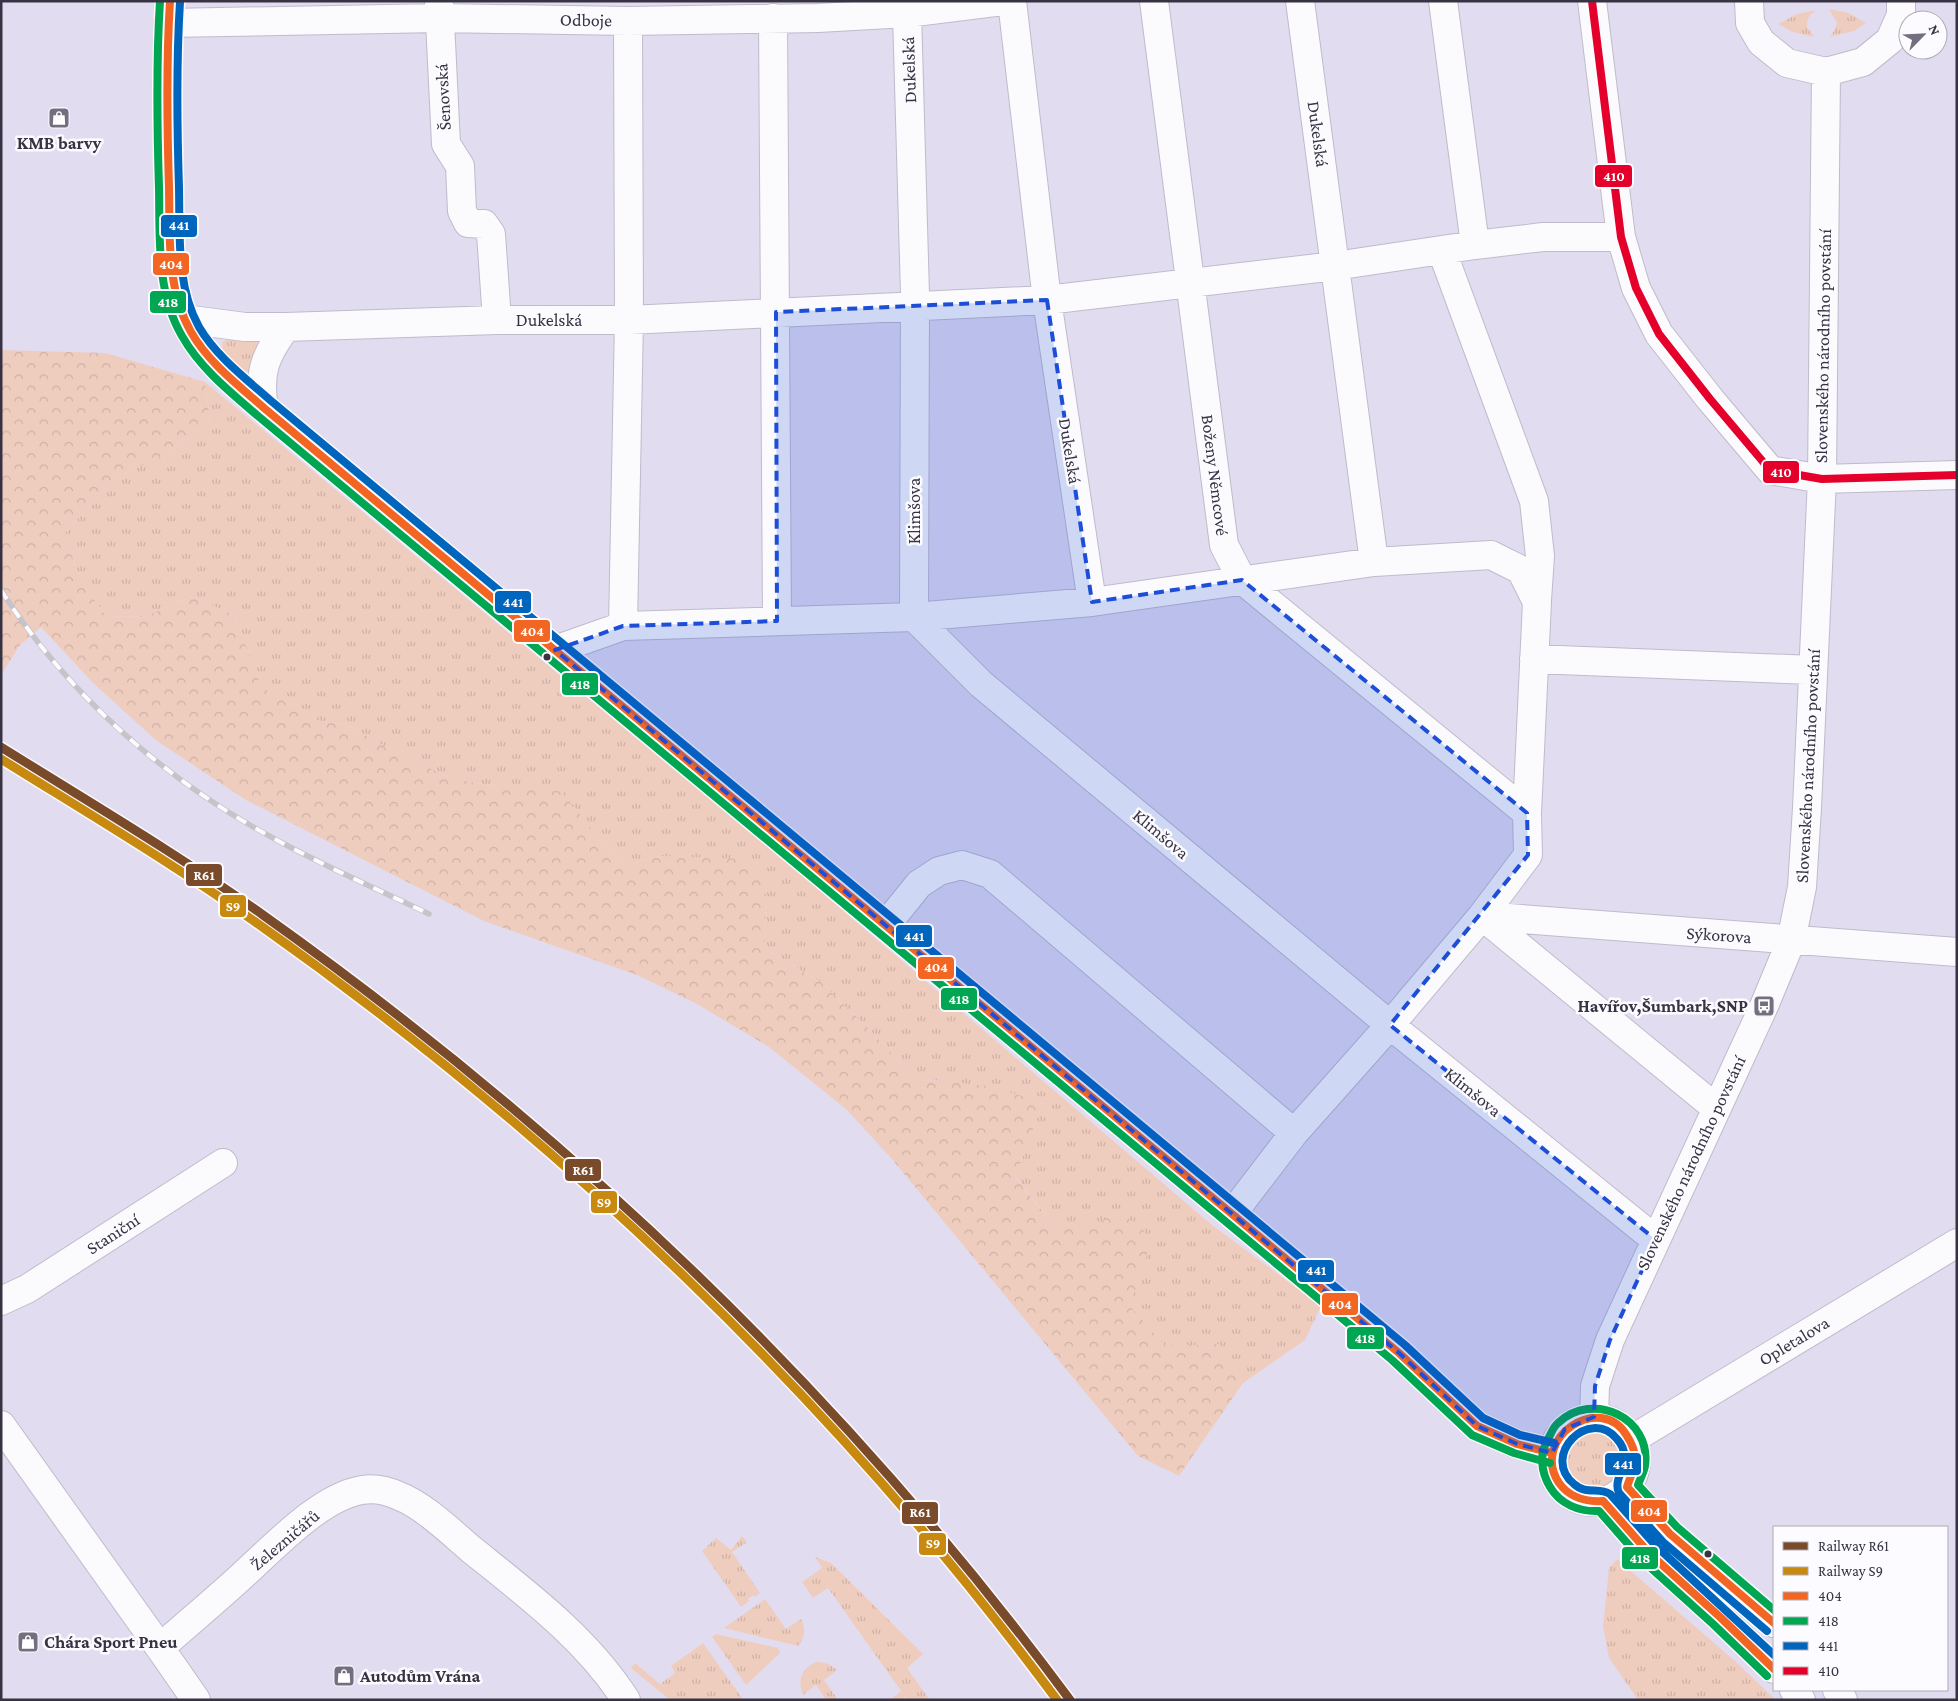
<svg xmlns="http://www.w3.org/2000/svg" width="1958" height="1701" viewBox="0 0 1958 1701" font-family="'Crimson Pro',serif">
  <style>
    .grass { fill: url(#grass-tufts) }
    .forest { fill: url(#forest-crowns) }
    .lines { fill: none; stroke-linecap: round; stroke-linejoin: round }
    .street-casing { stroke: #bfbbcb; stroke-width: 30 }
    .secondary-casing { stroke: #bfbbcb; stroke-width: 30 }
    .street { stroke: #fbfafd; stroke-width: 28 }
    .secondary { stroke: #fbfafd; stroke-width: 28 }
    .rail-casing { stroke: #c5c4c9; stroke-width: 5.5 }
    .rail { stroke: #fcfbff; stroke-width: 4; stroke-dasharray: 11; stroke-linecap: butt }
    .bus-1-casing { stroke: #fcfbff; stroke-width: 11 }
    .bus-2-casing { stroke: #fcfbff; stroke-width: 11 }
    .bus-3-casing { stroke: #fcfbff; stroke-width: 11 }
    .bus-4-casing { stroke: #fcfbff; stroke-width: 11 }
    .bus-1 { stroke: #f26522; stroke-width: 8 }
    .bus-2 { stroke: #00a651; stroke-width: 8 }
    .bus-3 { stroke: #0065bd; stroke-width: 8 }
    .bus-4 { stroke: #e4002b; stroke-width: 8 }
    .rail-1-casing { stroke: #fcfbff; stroke-width: 12 }
    .rail-2-casing { stroke: #fcfbff; stroke-width: 12 }
    .rail-1 { stroke: #7a4b2a; stroke-width: 9 }
    .rail-2 { stroke: #c78910; stroke-width: 9 }
    .marked { fill: #1d4ed8; fill-opacity: 0.2; stroke: #1d4ed8; stroke-width: 4; stroke-dasharray: 10 6; stroke-linejoin: round }
    .bus-dot { fill: #383342; stroke: #fcfbff; stroke-width: 2 }
    .labels { text-anchor: middle; stroke-width: 5; stroke-linejoin: round; paint-order: stroke }
    .street-label { font-size: 18px; fill: #383342; stroke: #fcfbff }
    .poi-label { font-size: 18px; font-weight: bold; fill: #383342; stroke: #fcfbff; text-anchor: start }
    .line-badge { stroke: #fcfbff; stroke-width: 2 }
    .badge-label { font-size: 14px; text-anchor: middle; font-weight: bold; fill: #fff }
  </style>
  <defs>
    <pattern id="grass-tufts" width="24" height="20" patternUnits="userSpaceOnUse" patternTransform="scale(1.25)"><rect width="24" height="20" fill="#efcdbe"/><path d="M3 7l-1-3M5 7V3M7 7l1-3M15 17l-1-3M17 17v-4M19 17l1-3" fill="none" stroke="#ceb0a4"/></pattern>
    <pattern id="forest-crowns" width="20" height="18" patternUnits="userSpaceOnUse" patternTransform="scale(1.25)"><rect width="20" height="18" fill="#efcdbe"/><path d="M2 6a3 3 0 1 1 6 0M12 15a3 3 0 1 1 6 0" fill="none" stroke="#ceb0a4"/></pattern>
  </defs>
  <rect width="100%" height="100%" fill="#e2dcf1"/>
  <path class="grass" d="M 1829,9 L 1849,13 L 1866,23 L 1854,31 L 1829,37 L 1834,31 L 1837,23 Z
    M 1817,10 C 1809,15 1807,18 1807,27 L 1814,37 L 1793,32 L 1778,24 L 1797,14 Z
    M 229,339 L 255,339 L 258,345 L 249,372 L 243,373 L 223,352 L 222,342 Z
    M 205,382 L 780,857 L 1212,1225 L 1321,1306 L 1305,1340 L 1243,1383 L 1219,1344 L 1165,1347 L 1130,1306 L 1094,1227 L 1055,1227 L 1015,1176 L 1043,1103 L 946,1081 L 917,1080 L 868,1028 L 822,983 L 765,949 L 766,877 L 661,856 L 627,865 L 602,842 L 497,787 L 450,778 L 390,749 L 346,725 L 316,720 L 261,688 L 235,615 L 191,597 L 144,617 L 106,616 L 81,581 L 64,534 L 114,478 L 170,453 L 210,421 Z
    M1565 1460a29 29 0 1 1 58 0a29 29 0 1 1-58 0Z
    M 742,1536 L 747,1542 L 732,1552 L 760,1593 L 755,1597 L 753,1595 L 748,1599 L 749,1601 L 741,1607 L 702,1551 L 716,1538 L 731,1550 Z
    M 815,1557 L 831,1563 L 923,1654 L 907,1668 L 930,1700 L 907,1700 L 905,1697 L 901,1700 L 890,1700 L 901,1691 L 828,1588 L 813,1598 L 802,1582 L 822,1568 Z
    M 1617,1559 L 1735,1661 L 1776,1700 L 1638,1700 L 1609,1658 L 1603,1627 L 1609,1568 Z
    M 765,1599 L 786,1629 L 801,1619 C 806,1629 805,1638 798,1646 L 724,1628 Z
    M 716,1634 L 778,1648 L 780,1653 L 746,1685 L 712,1637 Z
    M 703,1643 L 742,1698 L 740,1700 L 670,1700 L 631,1668 L 635,1663 L 660,1684 L 675,1673 L 671,1666 Z
    M 816,1662 C 825,1662 830,1664 837,1670 L 824,1680 L 838,1700 L 826,1700 L 816,1685 L 803,1695 C 797,1680 801,1669 816,1662 Z"/>
  <path class="forest" d="M 1,350 L 105,353 L 205,382 L 210,421 L 170,453 L 114,478 L 64,534 L 81,581 L 106,616 L 144,617 L 191,597 L 235,615 L 261,687 L 316,720 L 346,725 L 390,749 L 450,778 L 497,787 L 561,791 L 602,842 L 627,865 L 661,856 L 747,859 L 766,877 L 765,949 L 822,983 L 868,1028 L 917,1080 L 946,1081 L 994,1087 L 1043,1103 L 1015,1177 L 1055,1227 L 1094,1227 L 1119,1209 L 1152,1240 L 1130,1306 L 1165,1346 L 1219,1344 L 1243,1383 L 1179,1476 L 1138,1456 L 891,1158 L 847,1110 L 769,1047 L 697,1004 L 637,975 L 484,921 L 246,800 L 157,741 L 93,683 L 41,627 L 20,645 L 1,675 Z"/>
  <g class="lines">
    <g class="street-casing">
      <path id="street" d="M 439,1 L 446,144 L 460,166 L 462,211 L 468,223 L 484,224 L 491,234 L 497,320
        M 1012,1 L 1047,300 L 1092,602
        M 1154,1 L 1224,545 L 1242,580 L 1527,813
        M 1300,1 L 1374,562
        M 1443,1 L 1475,245
        M 1592,1 L 1621,237 L 1636,288 L 1659,334 L 1710,399 L 1770,470 L 1822,479 L 1957,475
        M 1749,1 L 1750,23 L 1761,42 L 1787,63 L 1826,72 L 1863,62 L 1890,40 L 1901,15 L 1901,1
        M 907,13 L 915,295 L 914,617 L 981,684 L 1390,1025 L 1656,1240
        M 773,18 L 777,621
        M 168,23 L 439,18 L 628,21 L 818,18 L 907,13 L 1003,1
        M 1442,251 L 1534,501 L 1540,556 L 1537,600
        M 184,319 L 245,327 L 286,327 L 497,320 L 629,320 L 1047,300 L 1335,266 L 1475,245 L 1543,237 L 1621,237
        M 264,408 C 258,373 265,355 286,327
        M 623,626 L 629,320 L 628,21
        M 555,650 L 623,626 L 914,617 L 1092,602 L 1374,562 L 1491,555 L 1521,570 L 1537,602 L 1527,813 L 1528,855 L 1482,916 L 1390,1025 L 1294,1133 L 1232,1214
        M 1534,659 L 1813,670
        M 1482,916 L 1957,952
        M 1482,916 L 1716,1108
        M 886,925 L 919,884 L 939,871 L 962,865 L 990,874 L 1294,1133
        M 1,1301 L 27,1289 L 223,1163
        M 1594,1417 L 1595,1386 L 1610,1340 L 1764,1006 L 1791,941 L 1802,887 L 1807,808 L 1822,479 L 1826,72
        M 1,1425 L 160,1648 C 188,1623 216,1600 243,1575 C 274,1547 320,1497 362,1490 C 374,1488 388,1491 399,1496 C 423,1505 452,1533 472,1550 C 528,1595 587,1639 626,1700
        M 160,1648 L 196,1700"/>
    </g>
    <g class="secondary-casing">
      <path id="secondary" d="M 170,1 C 165,65 167,130 169,194 C 170,235 168,279 184,318 C 197,353 237,384 264,408 L 1399,1353 L 1477,1426 L 1517,1444 L 1552,1453
        M1552 1460a42 42 0 1 1 84 0a42 42 0 1 1-84 0Z
        M 1631,1440 L 1957,1243
        M 1627,1487 L 1670,1534 L 1774,1623
        M 1603,1501 L 1649,1553 L 1720,1617 L 1774,1669
        M 1794,1690 L 1801,1700
        M 1837,1690 L 1843,1700"/>
    </g>
    <use href="#street" class="street"/>
    <use href="#secondary" class="secondary"/>
    <g class="rail-casing">
      <path id="rail" d="M 1,590 C 67,694 165,780 273,838 C 324,866 377,889 429,914"/>
    </g>
    <use href="#rail" class="rail"/>
    <g class="bus-1-casing">
      <path id="bus-1" d="M 170,1 C 166,63 167,125 169,187 C 170,235 166,289 191,332 C 208,362 238,385 264,408 L 1399,1353 L 1477,1426 L 1517,1444 L 1552,1453
        M 1774,1623 L 1670,1534 L 1627,1487 C 1629,1480 1633,1472 1635,1465 C 1636,1455 1633,1445 1627,1436 C 1601,1391 1529,1438 1559,1483 C 1570,1498 1586,1502 1603,1501 L 1649,1553 L 1720,1617 L 1774,1669"/>
    </g>
    <g class="bus-2-casing">
      <path id="bus-2" d="M 160,1 C 156,63 157,125 159,188 C 160,237 156,292 182,336 C 200,368 230,392 258,416 L 1392,1360 L 1472,1435 L 1514,1453 L 1550,1463
        M 1767,1676 L 1713,1624 L 1642,1560 L 1599,1511 C 1579,1512 1560,1504 1550,1487 C 1541,1472 1539,1454 1548,1439 C 1551,1434 1553,1427 1558,1423 C 1593,1390 1652,1418 1645,1466 C 1644,1472 1640,1479 1638,1485 L 1677,1527 L 1774,1610"/>
    </g>
    <g class="bus-3-casing">
      <path id="bus-3" d="M 180,2 C 176,64 177,126 179,188 C 180,234 176,286 199,327 C 216,356 245,378 270,400 L 1405,1345 L 1483,1418 L 1520,1435 L 1554,1443
        M 1767,1631 L 1663,1542 L 1619,1493 C 1611,1477 1636,1460 1617,1439 C 1589,1406 1540,1456 1574,1484 C 1586,1495 1599,1487 1610,1494 L 1656,1546 L 1774,1655"/>
    </g>
    <g class="bus-4-casing">
      <path id="bus-4" d="M 1592,1 L 1621,237 L 1636,288 L 1659,334 L 1710,399 L 1770,470 L 1822,479 L 1957,475"/>
    </g>
    <use href="#bus-1" class="bus-1"/>
    <use href="#bus-2" class="bus-2"/>
    <use href="#bus-3" class="bus-3"/>
    <use href="#bus-4" class="bus-4"/>
    <g class="rail-1-casing">
      <path id="rail-1" d="M 1,747 C 89,802 179,855 263,915 C 571,1134 845,1396 1070,1700"/>
    </g>
    <g class="rail-2-casing">
      <path id="rail-2" d="M 1,759 C 86,812 172,863 254,921 C 560,1137 834,1399 1057,1700"/>
    </g>
    <use href="#rail-1" class="rail-1"/>
    <use href="#rail-2" class="rail-2"/>
  </g>
  <path class="marked" d="M 1047,300 L 1092,602 L 1242,580 L 1527,813 L 1528,855 L 1390,1025 L 1656,1240 L 1610,1340 L 1595,1386 L 1594,1417 L 1565,1429 L 1552,1453 L 1517,1444 L 1477,1426 L 1399,1353 L 555,650 L 623,626 L 777,621 L 776,312 Z"/>
  <defs>
    <g id="shop-square" transform="scale(1.125)"><rect x="-9" y="-9" width="18" height="18" rx="4" fill="#746e7f" stroke="#fcfbff"/><path d="M-5-2.5h2.3a2.7 3.5 0 0 1 5.4 0H5L5.5 6h-11ZM-1.5-2.5h3a1.5 2.3 0 0 0-3 0Z" fill="#fff"/></g>
    <g id="bus-square" transform="scale(1.125)"><rect x="-9" y="-9" width="18" height="18" rx="4" fill="#746e7f" stroke="#fcfbff"/><path d="M-5-6H5V4H4V6H2V4H-2V6H-4V4H-5ZM-3.5-4V0h7V-4ZM-3.5 1.2v1.5H-2V1.2ZM2 1.2v1.5H3.5V1.2Z" fill="#fff"/></g>
  </defs>
  <g fill-rule="evenodd">
    <use href="#shop-square" x="59" y="118"/>
    <use href="#bus-square" x="1764" y="1006"/>
    <use href="#shop-square" x="28" y="1642"/>
    <use href="#shop-square" x="344" y="1676"/>
  </g>
  <g class="bus-dot">
    <circle cx="547" cy="657" r="4.5"/>
    <circle cx="1708" cy="1554" r="4.5"/>
  </g>
  <g class="labels">
    <g class="street-label">
      <text transform="translate(586 20) rotate(1)" y="6">Odboje</text>
      <text transform="translate(909 70) rotate(-92)" y="6">Dukelská</text>
      <text transform="translate(443 97) rotate(-93)" y="6">Šenovská</text>
      <text transform="translate(1318 134) rotate(82)" y="6">Dukelská</text>
      <text x="549" y="326">Dukelská</text>
      <text transform="translate(1823 346) rotate(-89)" y="6">Slovenského národního povstání</text>
      <text transform="translate(1070 451) rotate(81)" y="6">Dukelská</text>
      <text transform="translate(1215 475) rotate(83)" y="6">Boženy Němcové</text>
      <text transform="translate(914 511) rotate(-90)" y="6">Klimšova</text>
      <text transform="translate(1808 766) rotate(-87)" y="6">Slovenského národního povstání</text>
      <text transform="translate(1161 834) rotate(40)" y="6">Klimšova</text>
      <text transform="translate(1719 935) rotate(4)" y="6">Sýkorova</text>
      <text transform="translate(1473 1092) rotate(39)" y="6">Klimšova</text>
      <text transform="translate(1691 1163) rotate(-65)" y="6">Slovenského národního povstání</text>
      <text transform="translate(113 1234) rotate(-33)" y="6">Staniční</text>
      <text transform="translate(1794 1341) rotate(-31)" y="6">Opletalova</text>
      <text transform="translate(285 1540) rotate(-40)" y="6">Železničářů</text>
    </g>
    <g class="poi-label">
      <text x="59" y="149" text-anchor="middle">KMB barvy</text>
      <text x="1748" y="1012" text-anchor="end">Havířov,Šumbark,SNP</text>
      <text x="44" y="1648">Chára Sport Pneu</text>
      <text x="360" y="1682">Autodům Vrána</text>
    </g>
  </g>
  <g class="line-badge">
    <rect x="1594" y="164" width="39" height="24" rx="5" fill="#e4002b"/>
    <rect x="160" y="214" width="38" height="24" rx="5" fill="#0065bd"/>
    <rect x="152" y="252" width="38" height="24" rx="5" fill="#f26522"/>
    <rect x="149" y="290" width="38" height="24" rx="5" fill="#00a651"/>
    <rect x="1762" y="460" width="38" height="24" rx="5" fill="#e4002b"/>
    <rect x="494" y="590" width="38" height="24" rx="5" fill="#0065bd"/>
    <rect x="513" y="619" width="38" height="24" rx="5" fill="#f26522"/>
    <rect x="561" y="672" width="38" height="24" rx="5" fill="#00a651"/>
    <rect x="185" y="863" width="38" height="24" rx="5" fill="#7a4b2a"/>
    <rect x="219" y="894" width="28" height="24" rx="5" fill="#c78910"/>
    <rect x="895" y="924" width="38" height="24" rx="5" fill="#0065bd"/>
    <rect x="917" y="956" width="38" height="24" rx="5" fill="#f26522"/>
    <rect x="940" y="987" width="38" height="24" rx="5" fill="#00a651"/>
    <rect x="564" y="1158" width="38" height="24" rx="5" fill="#7a4b2a"/>
    <rect x="590" y="1190" width="28" height="24" rx="5" fill="#c78910"/>
    <rect x="1297" y="1259" width="38" height="24" rx="5" fill="#0065bd"/>
    <rect x="1321" y="1292" width="38" height="24" rx="5" fill="#f26522"/>
    <rect x="1346" y="1326" width="39" height="24" rx="5" fill="#00a651"/>
    <rect x="1604" y="1452" width="38" height="24" rx="5" fill="#0065bd"/>
    <rect x="1630" y="1499" width="38" height="24" rx="5" fill="#f26522"/>
    <rect x="901" y="1501" width="38" height="24" rx="5" fill="#7a4b2a"/>
    <rect x="918" y="1532" width="29" height="24" rx="5" fill="#c78910"/>
    <rect x="1621" y="1546" width="38" height="24" rx="5" fill="#00a651"/>
  </g>
  <g class="badge-label">
    <text x="1614" y="181">410</text>
    <text x="179" y="230">441</text>
    <text x="171" y="269">404</text>
    <text x="168" y="307">418</text>
    <text x="1781" y="477">410</text>
    <text x="513" y="607">441</text>
    <text x="532" y="636">404</text>
    <text x="580" y="689">418</text>
    <text x="204" y="880">R61</text>
    <text x="233" y="911">S9</text>
    <text x="914" y="941">441</text>
    <text x="936" y="972">404</text>
    <text x="959" y="1004">418</text>
    <text x="583" y="1175">R61</text>
    <text x="604" y="1207">S9</text>
    <text x="1316" y="1275">441</text>
    <text x="1340" y="1309">404</text>
    <text x="1365" y="1343">418</text>
    <text x="1623" y="1469">441</text>
    <text x="1649" y="1516">404</text>
    <text x="920" y="1517">R61</text>
    <text x="933" y="1548">S9</text>
    <text x="1640" y="1563">418</text>
  </g>
  <rect width="1958" height="1701" fill="none" stroke="#383342" stroke-width="5"/>
  <rect x="1773" y="1526" width="175" height="165" fill="#fcfbff" stroke="#aeabb3"/>
  <rect x="1783" y="1542" width="25" height="8" fill="#7a4b2a" stroke="#aeabb3"/>
  <text x="1818" y="1551" font-size="15" fill="#383342">Railway R61</text>
  <rect x="1783" y="1567" width="25" height="8" fill="#c78910" stroke="#aeabb3"/>
  <text x="1818" y="1576" font-size="15" fill="#383342">Railway S9</text>
  <rect x="1783" y="1592" width="25" height="8" fill="#f26522" stroke="#aeabb3"/>
  <text x="1818" y="1601" font-size="15" fill="#383342">404</text>
  <rect x="1783" y="1617" width="25" height="8" fill="#00a651" stroke="#aeabb3"/>
  <text x="1818" y="1626" font-size="15" fill="#383342">418</text>
  <rect x="1783" y="1642" width="25" height="8" fill="#0065bd" stroke="#aeabb3"/>
  <text x="1818" y="1651" font-size="15" fill="#383342">441</text>
  <rect x="1783" y="1667" width="25" height="8" fill="#e4002b" stroke="#aeabb3"/>
  <text x="1818" y="1676" font-size="15" fill="#383342">410</text>
  <g transform="translate(1923 35) rotate(66)"><circle r="24" fill="#fcfbff" stroke="#aeabb3"/>
  <path d="M0-4L9 19L0 12L-9 19Z" fill="#746e7f"/>
  <text y="-8" font-size="14" font-weight="bold" text-anchor="middle" fill="#383342">N</text>
  </g>
</svg>
